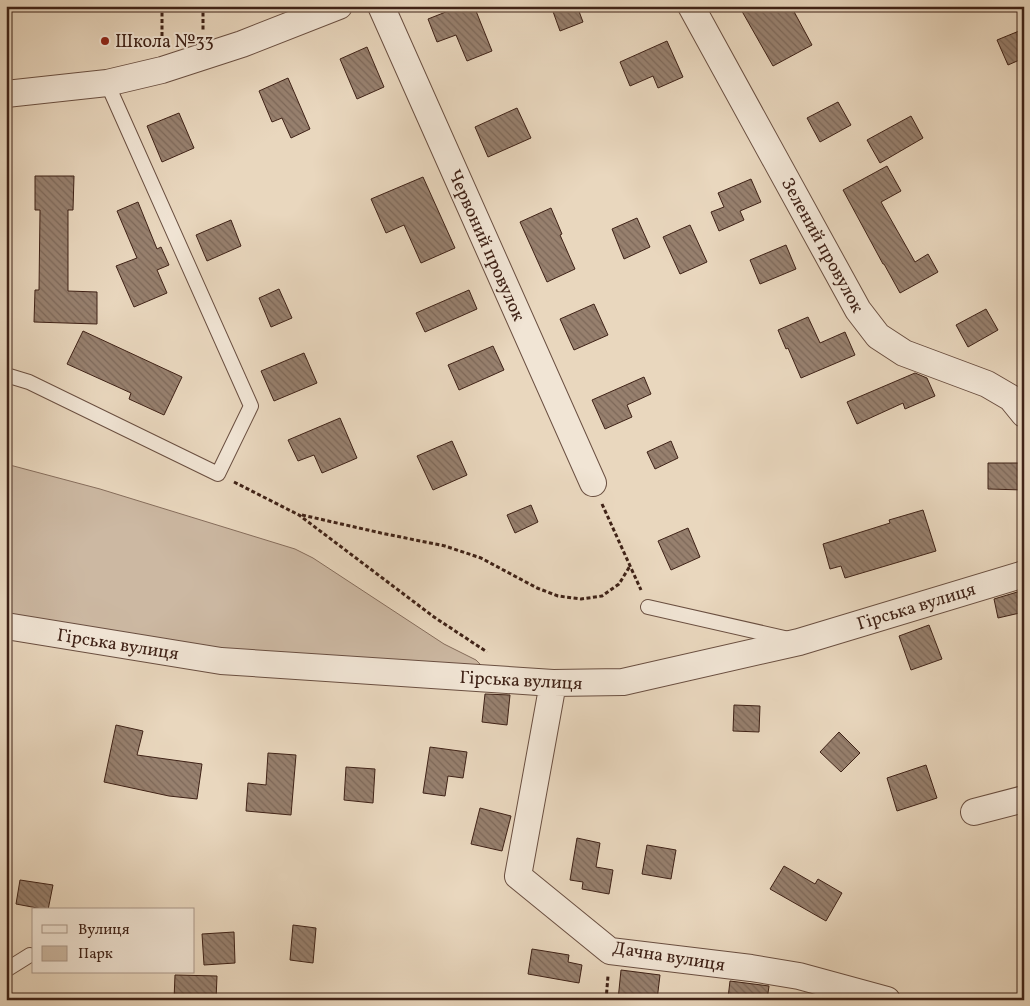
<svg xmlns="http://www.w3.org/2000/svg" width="1030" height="1006" viewBox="0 0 1030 1006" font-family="Vollkorn,serif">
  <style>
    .green { fill: #ccb8a2; stroke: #866d5c }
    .building { fill: url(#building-back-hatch); stroke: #3f2217 }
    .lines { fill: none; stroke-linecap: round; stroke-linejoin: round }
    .lane-casing { stroke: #6a4f41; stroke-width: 16 }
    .street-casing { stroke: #6a4f41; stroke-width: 28 }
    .path { stroke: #3f2217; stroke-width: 3; stroke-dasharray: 4 2.5; stroke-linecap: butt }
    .lane { stroke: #f1e5d5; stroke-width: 14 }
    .street { stroke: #f1e5d5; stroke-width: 26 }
    .poi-dot { fill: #8f2418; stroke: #f1e5d5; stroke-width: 2 }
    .labels { text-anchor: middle; stroke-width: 4; stroke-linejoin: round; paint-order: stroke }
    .poi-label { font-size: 18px; fill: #3f2217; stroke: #f1e5d5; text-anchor: start }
    .street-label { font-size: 18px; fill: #3f2217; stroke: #f1e5d5 }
  </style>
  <defs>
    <pattern id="building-back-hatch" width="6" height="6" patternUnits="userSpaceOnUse" patternTransform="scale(1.25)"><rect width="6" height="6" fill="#97806e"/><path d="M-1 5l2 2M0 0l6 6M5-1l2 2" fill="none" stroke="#7d6859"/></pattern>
  </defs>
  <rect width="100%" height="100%" fill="#e9d7be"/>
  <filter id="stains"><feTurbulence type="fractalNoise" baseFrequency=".004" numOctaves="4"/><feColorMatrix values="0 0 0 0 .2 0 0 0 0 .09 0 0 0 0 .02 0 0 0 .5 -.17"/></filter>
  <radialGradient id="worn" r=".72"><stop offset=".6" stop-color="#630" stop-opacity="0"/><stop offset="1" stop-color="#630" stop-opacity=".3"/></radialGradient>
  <path class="green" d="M 6,464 L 100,489 L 295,549 L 313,558 L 444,644 L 476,660 L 483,667 L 223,657 L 6,622 Z"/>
  <path class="building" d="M 461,6 L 474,6 L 492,51 L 467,61 L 456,35 L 437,42 L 428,19 Z
    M 551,6 L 577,6 L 583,22 L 560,31 Z
    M 739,6 L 791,6 L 812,45 L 773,66 Z
    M 1024,29 L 1024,58 L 1008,65 L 997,40 Z
    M 667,41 L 683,77 L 658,88 L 653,76 L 630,86 L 620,62 Z
    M 367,47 L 384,87 L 357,99 L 340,59 Z
    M 288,78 L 310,129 L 291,138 L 282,118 L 272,122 L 259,91 Z
    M 838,102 L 851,125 L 820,142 L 807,118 Z
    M 517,108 L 531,138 L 488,157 L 475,127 Z
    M 179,113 L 194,148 L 162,162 L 147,126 Z
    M 911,116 L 923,138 L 880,163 L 867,140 Z
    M 887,166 L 901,191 L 881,202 L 915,262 L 928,254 L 938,272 L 900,293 L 884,264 L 883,264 L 843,190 Z
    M 35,176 L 74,176 L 73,210 L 68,210 L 68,291 L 97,292 L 97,324 L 34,322 L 35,290 L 39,290 L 40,210 L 35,210 Z
    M 423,177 L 455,248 L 421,263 L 404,225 L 386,233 L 371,199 Z
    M 751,179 L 761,202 L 740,211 L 744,220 L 719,231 L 711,212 L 724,207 L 718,193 Z
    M 138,202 L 157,249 L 161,247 L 169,265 L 157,270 L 167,293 L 134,307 L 116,266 L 137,258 L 117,211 Z
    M 551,208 L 562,234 L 560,235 L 575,269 L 547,282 L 520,222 Z
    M 637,218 L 650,247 L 624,259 L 612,229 Z
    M 231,220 L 241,246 L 207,261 L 196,235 Z
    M 690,225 L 707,262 L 680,274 L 663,237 Z
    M 786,245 L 796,269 L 760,284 L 750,260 Z
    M 279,289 L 292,318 L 271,327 L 259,298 Z
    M 469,290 L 477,309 L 425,332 L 416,313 Z
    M 594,304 L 608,335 L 574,350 L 560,319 Z
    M 986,309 L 998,330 L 968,347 L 956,325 Z
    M 808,317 L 820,343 L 845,332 L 855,355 L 801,378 L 788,348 L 786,349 L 778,330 Z
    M 83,331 L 182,377 L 164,415 L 129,399 L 131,393 L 67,364 Z
    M 493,346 L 504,370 L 459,390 L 448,365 Z
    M 304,353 L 317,383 L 274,401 L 261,371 Z
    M 915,373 L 927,378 L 935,396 L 905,409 L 903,403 L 857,424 L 847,402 Z
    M 644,377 L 651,394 L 627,405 L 632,417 L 605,429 L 592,400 Z
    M 340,418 L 357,458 L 322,473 L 314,455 L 298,461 L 288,440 Z
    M 452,441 L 467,475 L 433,490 L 417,456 Z
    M 671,441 L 678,458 L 655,469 L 647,452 Z
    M 988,463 L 1024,463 L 1024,490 L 988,489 Z
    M 531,505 L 538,522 L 515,533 L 507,515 Z
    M 923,510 L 936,551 L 845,578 L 841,566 L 830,569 L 823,544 L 890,523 L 889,520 Z
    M 688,528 L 700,557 L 671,570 L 658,541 Z
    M 1024,590 L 1024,612 L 998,618 L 994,599 Z
    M 929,625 L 942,659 L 911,670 L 899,636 Z
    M 485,694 L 510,695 L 507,725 L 482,722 Z
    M 734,705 L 760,706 L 759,732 L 733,731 Z
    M 116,725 L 143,731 L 137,755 L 202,764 L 197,799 L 169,796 L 104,782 Z
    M 839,732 L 860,753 L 841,772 L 820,752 Z
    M 430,747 L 467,752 L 463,778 L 448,776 L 445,796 L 423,793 Z
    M 268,753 L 296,755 L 291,815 L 246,811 L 248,783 L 266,785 Z
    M 926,765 L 937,798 L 897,811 L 887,778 Z
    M 346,767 L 375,769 L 373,803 L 344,800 Z
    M 480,808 L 511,816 L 502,851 L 471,844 Z
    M 577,838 L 600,843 L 596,867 L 613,870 L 609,894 L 582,889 L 583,882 L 570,880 Z
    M 647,845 L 676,850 L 671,879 L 642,874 Z
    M 784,866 L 815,884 L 818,879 L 842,893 L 826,921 L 770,889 Z
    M 20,880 L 53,885 L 48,910 L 16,904 Z
    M 293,925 L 316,928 L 313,963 L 290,960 Z
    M 234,932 L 235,963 L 204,965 L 202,934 Z
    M 532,949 L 569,955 L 568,962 L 582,965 L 579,983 L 528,974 Z
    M 621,970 L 660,975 L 657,1000 L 618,1000 Z
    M 175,975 L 217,976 L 216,1000 L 174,1000 Z
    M 730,981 L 769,986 L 767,1000 L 744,1000 L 728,998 Z"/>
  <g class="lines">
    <g class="lane-casing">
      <path id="lane" d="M 6,375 L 29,382 L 218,474 L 251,406 L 107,83
        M 648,607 L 789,639
        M 6,970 L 30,955"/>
    </g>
    <g class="street-casing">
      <path id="street" d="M 381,6 L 593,483
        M 691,6 L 858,310 L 878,336 L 904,353 L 987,384 L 1011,398 L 1024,414
        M 6,94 L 107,83 L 162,70 L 242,44 L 339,6
        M 6,626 L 221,661 L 553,683 L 623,682 L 799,642 L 1024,574
        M 553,683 L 518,876 L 610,951 L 751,968 L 799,976 L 887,1000
        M 974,812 L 1024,799"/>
    </g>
    <path class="path" d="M 162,6 L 162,45
      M 203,6 L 203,31
      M 234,482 L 299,515 L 434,617 L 487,652
      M 602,504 L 641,590
      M 302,515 L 381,533 L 445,546 L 481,558 L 537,588 L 558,596 L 581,599 L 602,596 L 619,584 L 630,566
      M 606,1000 L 608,976"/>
    <use href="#lane" class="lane"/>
    <use href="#street" class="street"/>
  </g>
  <circle class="poi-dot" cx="105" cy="41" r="5"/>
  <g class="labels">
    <g class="poi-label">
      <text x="115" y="47">Школа №33</text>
    </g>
    <g class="street-label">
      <text transform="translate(487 245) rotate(66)" y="6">Червоний провулок</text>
      <text transform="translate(823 245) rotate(61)" y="6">Зелений провулок</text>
      <text transform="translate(916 606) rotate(-17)" y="6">Гірська вулиця</text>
      <text transform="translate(118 644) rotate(9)" y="6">Гірська вулиця</text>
      <text transform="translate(521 680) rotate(3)" y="6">Гірська вулиця</text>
      <text transform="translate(669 956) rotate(9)" y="6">Дачна вулиця</text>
    </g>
  </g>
  <rect width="1030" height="1006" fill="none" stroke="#e9d7be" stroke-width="25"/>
  <rect x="8" y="8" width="1015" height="991" fill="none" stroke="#3f2217" stroke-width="2.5"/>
  <rect x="12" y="12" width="1005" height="981" fill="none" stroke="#3f2217"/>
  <rect x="32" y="908" width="162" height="65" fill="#f1e5d5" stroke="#aa9789"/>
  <rect x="42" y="925" width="25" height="8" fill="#f1e5d5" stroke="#aa9789"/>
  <text x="78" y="934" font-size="15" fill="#3f2217">Вулиця</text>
  <rect x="42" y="946" width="25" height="15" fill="#ccb8a2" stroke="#aa9789"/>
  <text x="78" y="958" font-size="15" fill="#3f2217">Парк</text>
  <rect width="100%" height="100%" filter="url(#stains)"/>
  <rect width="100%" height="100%" fill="url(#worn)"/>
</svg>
